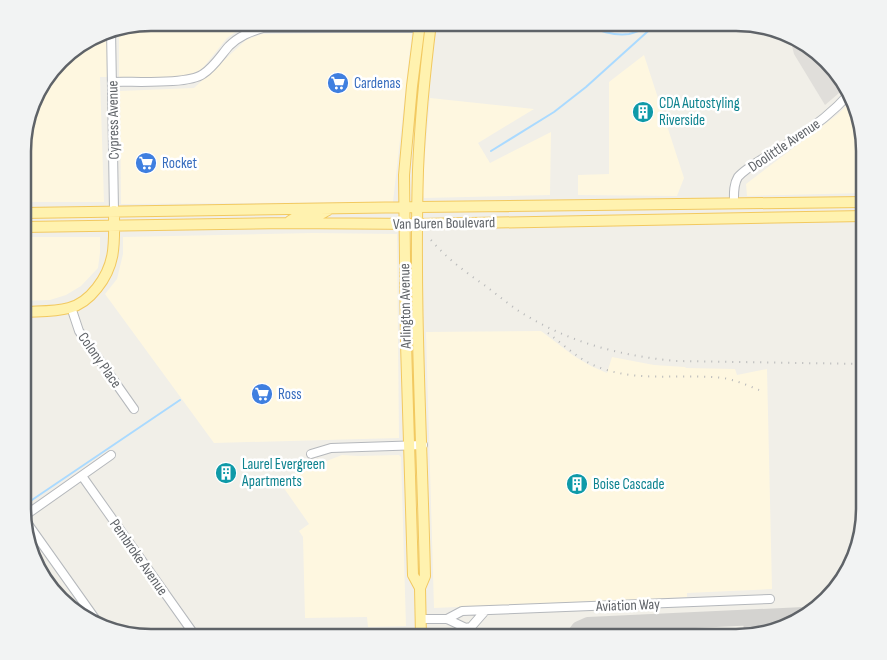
<svg xmlns="http://www.w3.org/2000/svg" width="887" height="660" viewBox="0 0 887 660" font-family="'Sofia Sans Condensed',sans-serif">
  <style>
    .commercial { fill: #fef7e0 }
    .industrial { fill: #e0deda }
    .lines { fill: none; stroke-linecap: round; stroke-linejoin: round }
    .stream { stroke: #aadaff; stroke-width: 2 }
    .taxiway { stroke: #d4d3d0; stroke-width: 16 }
    .minor-casing { stroke: #b5b8bc; stroke-width: 10 }
    .major-casing { stroke: #f2c960; stroke-width: 12 }
    .minor { stroke: #fff; stroke-width: 8 }
    .major { stroke: #fff2af; stroke-width: 10 }
    .rail { stroke: #b6b7b8; stroke-width: 2; stroke-dasharray: 1 6; stroke-linecap: butt }
    .labels { text-anchor: middle; stroke-width: 5; stroke-linejoin: round; paint-order: stroke }
    .shop-label { font-size: 15px; fill: #366cbe; stroke: #fff; text-anchor: start }
    .culture-label { font-size: 15px; fill: #0d838f; stroke: #fff; text-anchor: start }
    .street-label { font-size: 15px; fill: #5f6368; stroke: #fff }
    .rim { fill: none; stroke: #5f6368; stroke-width: 2.5 }
  </style>
  <rect width="100%" height="100%" fill="#f1efe8"/>
  <path class="commercial" d="M 151,23 L 256,23 L 243,27 L 227,38 L 202,69 L 192,74 L 178,77 L 119,77 L 119,28 Z
    M 107,31 L 108,77 L 100,77 L 104,202 L 23,202 L 24,134 L 40,87 L 66,54 Z
    M 412,32 L 393,202 L 121,204 L 120,91 L 194,88 L 246,40 L 262,34 Z
    M 644,55 L 684,178 L 677,196 L 578,195 L 578,175 L 609,174 L 609,82 Z
    M 430,98 L 534,109 L 478,143 L 490,163 L 551,132 L 550,195 L 424,198 L 422,188 Z
    M 853,99 L 864,150 L 864,193 L 747,196 L 746,184 L 838,114 Z
    M 313,233 L 397,234 L 399,438 L 214,443 L 105,294 L 117,279 L 123,254 L 123,237 Z
    M 23,237 L 100,237 L 100,253 L 98,268 L 81,286 L 66,295 L 50,300 L 23,301 Z
    M 541,331 L 574,356 L 591,366 L 607,373 L 612,357 L 654,365 L 685,367 L 686,368 L 735,369 L 737,375 L 767,369 L 772,589 L 687,593 L 687,597 L 434,608 L 426,332 Z
    M 342,455 L 358,456 L 399,455 L 401,457 L 406,626 L 368,627 L 367,617 L 305,618 L 303,537 L 299,531 L 309,524 L 281,484 L 294,475 L 297,470 L 299,463 L 311,467 Z"/>
  <path class="industrial" d="M 789,34 L 821,54 L 846,87 L 825,105 L 794,54 Z"/>
  <g class="lines">
    <path class="stream" d="M 584,23 C 596,31 615,36 629,34 C 638,32 647,27 655,23
      M 491,151 L 554,112 L 586,87 L 657,23
      M 23,506 L 180,400"/>
    <path class="taxiway" d="M 751,618 L 752,634
      M 573,637 L 579,629 L 588,625 L 804,615"/>
    <g class="minor-casing">
      <path id="minor" d="M 111,29 L 114,211
        M 112,82 C 132,81 188,85 203,74 C 214,67 221,55 229,46 C 239,36 250,32 263,28 L 419,28
        M 734,204 C 734,195 733,185 738,177 C 749,164 778,151 793,140 C 814,127 834,111 850,93
        M 71,307 L 79,331 L 134,409
        M 311,454 L 331,448 L 423,445
        M 82,476 L 196,637
        M 23,517 L 101,627
        M 23,517 L 111,455
        M 421,619 L 447,619 L 466,628 L 471,627 L 485,611
        M 447,619 L 462,611 L 770,599"/>
    </g>
    <g class="major-casing">
      <path id="major" d="M 420,23 L 412,86 L 404,175 L 406,344 L 413,575 L 420,588 L 421,637
        M 23,213 L 418,207 L 864,202
        M 290,221 L 298,216 L 317,216 L 328,210
        M 23,227 L 287,223 L 418,224 L 864,216
        M 23,312 C 39,311 54,312 69,308 C 81,305 90,297 97,288 C 117,263 114,241 114,211
        M 420,588 L 425,576 C 422,441 414,305 418,170 C 420,121 425,71 431,23"/>
    </g>
    <use href="#minor" class="minor"/>
    <use href="#major" class="major"/>
    <path class="rail" d="M 431,240 C 447,259 467,273 487,287 C 500,297 513,308 527,316 C 574,344 623,356 676,361 L 864,364
      M 548,333 C 564,345 579,360 598,367 C 639,383 681,373 723,378 C 735,380 747,385 759,390"/>
  </g>
  <defs>
    <g id="supermarket-disc" transform="scale(1.125)"><circle r="9.5" fill="#3f7fe0" stroke="#fff"/><path d="M-6-5.5h2.5l.6 2H6L4.5 2H-2.5L-4.4-4H-6ZM-1.5 3.2a1.3 1.3 0 1 0 .1 0ZM3 3.2a1.3 1.3 0 1 0 .1 0Z" fill="#fff"/></g>
    <g id="building-disc" transform="scale(1.125)"><circle r="9.5" fill="#0f9aa8" stroke="#fff"/><path d="M-4-6H4V6H1V3H-1V6H-4ZM-2.5-4.3h1.7v1.8h-1.7ZM.8-4.3h1.7v1.8H.8ZM-2.5-1h1.7V.8h-1.7ZM.8-1h1.7V.8H.8Z" fill="#fff"/></g>
  </defs>
  <g fill-rule="evenodd">
    <use href="#supermarket-disc" x="338" y="83"/>
    <use href="#building-disc" x="643" y="112"/>
    <use href="#supermarket-disc" x="146" y="163"/>
    <use href="#supermarket-disc" x="262" y="394"/>
    <use href="#building-disc" x="226" y="473"/>
    <use href="#building-disc" x="577" y="484"/>
  </g>
  <g class="labels">
    <g class="shop-label">
      <text x="354" y="88">Cardenas</text>
      <text x="162" y="168">Rocket</text>
      <text x="278" y="399">Ross</text>
    </g>
    <g class="culture-label">
      <text x="659" y="108">CDA Autostyling<tspan x="659" dy="17">Riverside</tspan></text>
      <text x="242" y="469">Laurel Evergreen<tspan x="242" dy="17">Apartments</tspan></text>
      <text x="593" y="489">Boise Cascade</text>
    </g>
    <g class="street-label">
      <text transform="translate(113 120) rotate(-91)" y="5">Cypress Avenue</text>
      <text transform="translate(784 145) rotate(-34)" y="5">Doolittle Avenue</text>
      <text transform="translate(444 223) rotate(-1)" y="5">Van Buren Boulevard</text>
      <text transform="translate(405 306) rotate(-91)" y="5">Arlington Avenue</text>
      <text transform="translate(100 360) rotate(55)" y="5">Colony Place</text>
      <text transform="translate(139 557) rotate(55)" y="5">Pembroke Avenue</text>
      <text transform="translate(628 605) rotate(-2)" y="5">Aviation Way</text>
    </g>
  </g>
  <path d="M0 0H887V660H0ZM151 31H736A120 120 0 0 1 856 151V509A120 120 0 0 1 736 629H151A120 120 0 0 1 31 509V151A120 120 0 0 1 151 31Z" fill="#f2f3f3" fill-rule="evenodd"/>
  <path class="rim" d="M151 31H736A120 120 0 0 1 856 151V509A120 120 0 0 1 736 629H151A120 120 0 0 1 31 509V151A120 120 0 0 1 151 31Z"/>
</svg>
